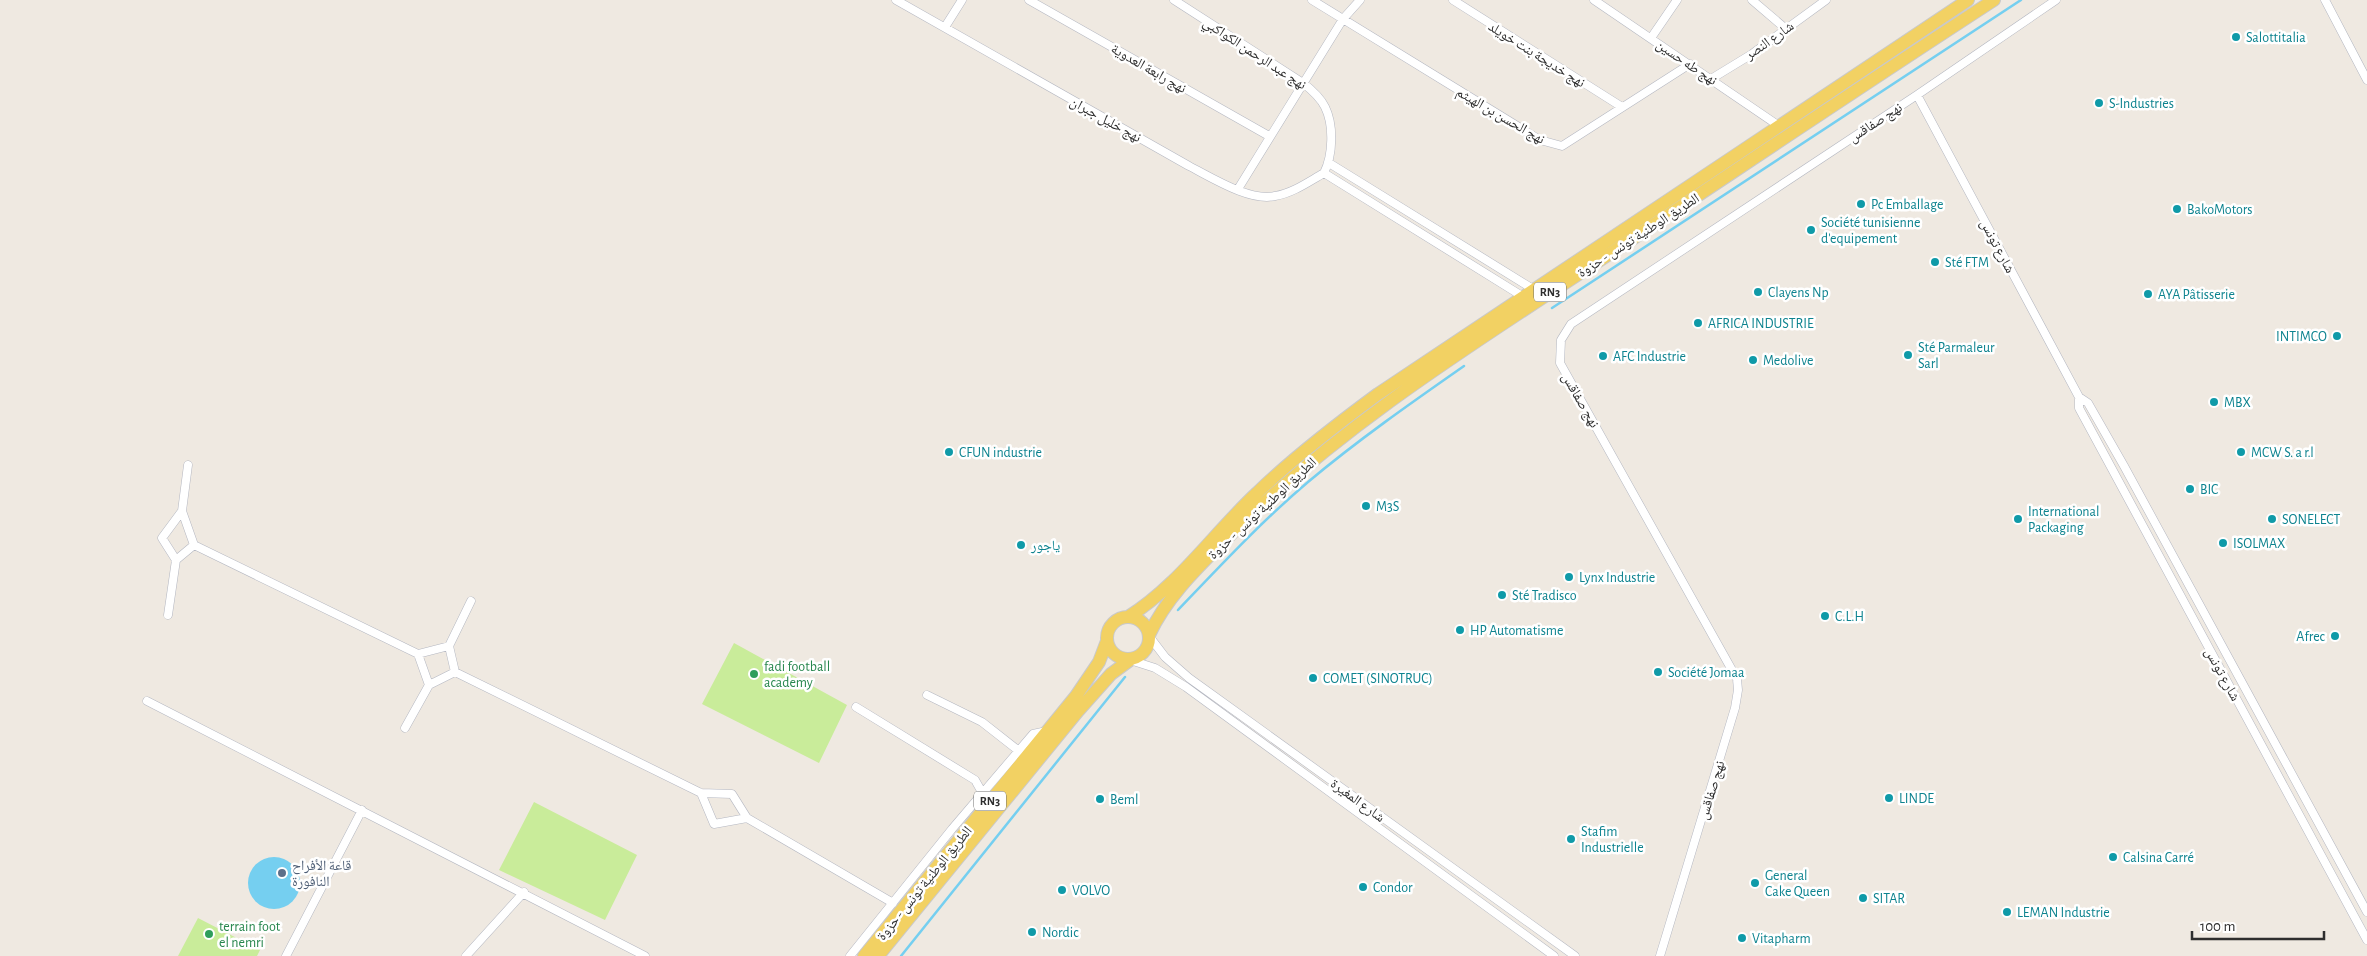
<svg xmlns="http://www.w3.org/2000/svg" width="2367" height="956" viewBox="0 0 2367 956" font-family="'Alegreya Sans','Noto Naskh Arabic',sans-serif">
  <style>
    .pitch { fill: #c9ec9a }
    .water { fill: #75cff0 }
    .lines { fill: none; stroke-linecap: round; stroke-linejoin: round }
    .stream { stroke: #75cff0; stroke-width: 2.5 }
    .minor-casing { stroke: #b4b7c1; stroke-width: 9 }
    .primary-casing { stroke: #c9c9c9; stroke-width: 14 }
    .minor { stroke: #fff; stroke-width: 8 }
    .primary { stroke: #f2d163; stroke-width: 12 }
    .culture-dot { fill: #0f9aa8; stroke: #fff; stroke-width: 2 }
    .leisure-dot { fill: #2e9e5b; stroke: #fff; stroke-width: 2 }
    .service-dot { fill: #5c6f8a; stroke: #fff; stroke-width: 2 }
    .labels { text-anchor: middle; stroke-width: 5; stroke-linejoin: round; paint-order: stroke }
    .shield { fill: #fff; stroke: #6d6d6d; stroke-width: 1 }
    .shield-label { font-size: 12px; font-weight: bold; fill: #2e2e2e }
    .culture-label { font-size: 14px; fill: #0d838f; stroke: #fff; text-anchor: start }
    .street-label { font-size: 14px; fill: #2e2e2e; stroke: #fff }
    .leisure-label { font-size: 14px; fill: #27864d; stroke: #fff; text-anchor: start }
    .service-label { font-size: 14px; fill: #4e5e75; stroke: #fff; text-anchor: start }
  </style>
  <rect width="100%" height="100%" fill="#efe9e1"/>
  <path class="pitch" d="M 734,643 L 847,705 L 819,763 L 702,704 Z
    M 534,802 L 637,855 L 605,920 L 499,870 Z
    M 198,918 L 260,950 L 257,956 L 178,956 Z"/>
  <path class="water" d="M248 883a26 26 0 1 1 52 0a26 26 0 1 1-52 0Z"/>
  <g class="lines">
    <path class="stream" d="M 1552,308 L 2021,0
      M 1178,610 C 1220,566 1262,521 1308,482 C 1358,440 1411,403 1464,366
      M 901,956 L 1125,677"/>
    <g class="minor-casing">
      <path id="minor" d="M 896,0 L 1189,166 C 1211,177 1250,202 1275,196 C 1293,193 1308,182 1324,173
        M 1029,0 L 1269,136
        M 1174,0 L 1303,83 C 1312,90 1320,97 1325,107 C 1334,125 1333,155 1324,173
        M 1312,0 L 1540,140 L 1562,146 L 1690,64
        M 1453,0 L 1622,107
        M 1594,0 L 1779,126
        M 1752,0 L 1786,29
        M 2325,0 L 2367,80
        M 945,27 L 962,0
        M 1651,38 L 1677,0
        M 1711,79 L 1752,54 L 1826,0
        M 1917,95 L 2079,397 L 2088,403 L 2124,466 L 2367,912
        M 1329,163 L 1533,289
        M 1324,173 L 1522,296
        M 1238,189 L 1343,19 L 1360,0
        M 2079,397 L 2079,408 L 2367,940
        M 188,465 L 182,511 L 194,545 L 418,654 L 449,646
        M 176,560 L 162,538 L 182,511
        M 168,615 L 176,560 L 194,545
        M 1149,636 L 1165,657 L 1189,678 L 1575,956
        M 418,654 L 429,685
        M 1130,660 L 1155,668 L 1186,687 L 1554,956
        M 455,672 L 701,793 L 732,794 L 747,818 L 893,903
        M 455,672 L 449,646 L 471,601
        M 927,695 L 982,722 L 1019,751
        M 147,701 L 645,956
        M 856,707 L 975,780 L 983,794
        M 405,728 L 429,685 L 455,672
        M 701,793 L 714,824 L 747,818
        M 286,956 L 362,810
        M 466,956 L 524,892
        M 850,956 L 952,829 L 1033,734 L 1047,731
        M 1660,956 L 1735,708 L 1738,690 L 1737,679 L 1560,363 L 1561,340 L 1571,324 L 1917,95 L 2056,0"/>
    </g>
    <g class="primary-casing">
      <path id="primary" d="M1107 638a21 21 0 1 1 42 0a21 21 0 1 1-42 0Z
        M 1128,617 C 1178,586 1214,533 1257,493 C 1294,457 1336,425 1378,394 L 1968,0
        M 1149,635 C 1166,598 1197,568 1225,540 C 1342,423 1483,337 1620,247 C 1744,165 1869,81 1994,0
        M 864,956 L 1076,696 L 1099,662 L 1107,641
        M 878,956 L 1078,711 L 1111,674 L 1130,660"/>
    </g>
    <use href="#minor" class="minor"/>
    <use href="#primary" class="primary"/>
  </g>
  <g class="culture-dot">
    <circle cx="2236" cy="37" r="5"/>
    <circle cx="2099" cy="103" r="5"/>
    <circle cx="1861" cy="204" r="5"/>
    <circle cx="2177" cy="209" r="5"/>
    <circle cx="1811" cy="230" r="5"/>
    <circle cx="1935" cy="262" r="5"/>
    <circle cx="1758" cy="292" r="5"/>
    <circle cx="2148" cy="294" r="5"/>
    <circle cx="1698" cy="323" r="5"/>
    <circle cx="2337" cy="336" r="5"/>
    <circle cx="1908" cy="355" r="5"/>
    <circle cx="1603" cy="356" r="5"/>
    <circle cx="1753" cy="360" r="5"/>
    <circle cx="2214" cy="402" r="5"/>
    <circle cx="949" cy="452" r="5"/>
    <circle cx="2241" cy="452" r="5"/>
    <circle cx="2190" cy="489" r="5"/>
    <circle cx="1366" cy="506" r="5"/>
    <circle cx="2018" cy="519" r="5"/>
    <circle cx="2272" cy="519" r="5"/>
    <circle cx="2223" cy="543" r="5"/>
    <circle cx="1021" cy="545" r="5"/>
    <circle cx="1569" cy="577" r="5"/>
    <circle cx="1502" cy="595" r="5"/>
    <circle cx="1825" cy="616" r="5"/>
    <circle cx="1460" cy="630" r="5"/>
    <circle cx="2335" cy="636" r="5"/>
    <circle cx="1658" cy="672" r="5"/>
    <circle cx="1313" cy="678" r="5"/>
    <circle cx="1889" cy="798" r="5"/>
    <circle cx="1100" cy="799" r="5"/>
    <circle cx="1571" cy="839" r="5"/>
    <circle cx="2113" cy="857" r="5"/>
    <circle cx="1755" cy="883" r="5"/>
    <circle cx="1363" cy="887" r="5"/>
    <circle cx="1062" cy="890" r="5"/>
    <circle cx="1863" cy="898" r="5"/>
    <circle cx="2007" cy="912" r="5"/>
    <circle cx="1032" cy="932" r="5"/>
    <circle cx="1742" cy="938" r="5"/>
  </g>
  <g class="leisure-dot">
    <circle cx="754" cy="674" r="5"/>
    <circle cx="209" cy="934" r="5"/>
  </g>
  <circle class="service-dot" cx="282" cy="873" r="5"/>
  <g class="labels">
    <g class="shield">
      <rect x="1534" y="282.5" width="32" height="19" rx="4"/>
      <rect x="974" y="791.5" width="32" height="19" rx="4"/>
    </g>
    <g class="shield-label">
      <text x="1550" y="296">RN3</text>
      <text x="990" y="805">RN3</text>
    </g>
    <g class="culture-label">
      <text x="2246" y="42">Salottitalia</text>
      <text x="2109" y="108">S-Industries</text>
      <text x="1871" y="209">Pc Emballage</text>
      <text x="2187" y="214">BakoMotors</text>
      <text x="1821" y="227">Société tunisienne<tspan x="1821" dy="16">d'equipement</tspan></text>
      <text x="1945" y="267">Sté FTM</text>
      <text x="1768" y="297">Clayens Np</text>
      <text x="2158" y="299">AYA Pâtisserie</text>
      <text x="1708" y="328">AFRICA INDUSTRIE</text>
      <text x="2327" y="341" text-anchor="end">INTIMCO</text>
      <text x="1918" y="352">Sté Parmaleur<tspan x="1918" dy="16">Sarl</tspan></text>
      <text x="1613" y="361">AFC Industrie</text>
      <text x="1763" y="365">Medolive</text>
      <text x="2224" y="407">MBX</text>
      <text x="959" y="457">CFUN industrie</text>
      <text x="2251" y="457">MCW S. a r.l</text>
      <text x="2200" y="494">BIC</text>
      <text x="1376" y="511">M3S</text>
      <text x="2028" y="516">International<tspan x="2028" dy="16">Packaging</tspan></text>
      <text x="2282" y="524">SONELECT</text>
      <text x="2233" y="548">ISOLMAX</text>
      <text x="1031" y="550">ياجور</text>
      <text x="1579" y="582">Lynx Industrie</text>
      <text x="1512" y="600">Sté Tradisco</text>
      <text x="1835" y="621">C.L.H</text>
      <text x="1470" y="635">HP Automatisme</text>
      <text x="2325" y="641" text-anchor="end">Afrec</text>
      <text x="1668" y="677">Société Jomaa</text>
      <text x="1323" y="683">COMET (SINOTRUC)</text>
      <text x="1899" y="803">LINDE</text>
      <text x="1110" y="804">Beml</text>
      <text x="1581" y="836">Stafim<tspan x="1581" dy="16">Industrielle</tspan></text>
      <text x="2123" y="862">Calsina Carré</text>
      <text x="1765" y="880">General<tspan x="1765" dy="16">Cake Queen</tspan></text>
      <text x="1373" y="892">Condor</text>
      <text x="1072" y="895">VOLVO</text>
      <text x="1873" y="903">SITAR</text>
      <text x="2017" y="917">LEMAN Industrie</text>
      <text x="1042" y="937">Nordic</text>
      <text x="1752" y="943">Vitapharm</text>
    </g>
    <g class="street-label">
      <text transform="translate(1769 40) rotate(-35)" y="5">شارع النصر</text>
      <text transform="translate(1255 53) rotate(33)" y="5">نهج عبد الرحمن الكواكبي</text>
      <text transform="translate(1537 54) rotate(32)" y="5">نهج خديجة بنت خويلد</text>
      <text transform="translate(1687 62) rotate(34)" y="5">نهج طه حسين</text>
      <text transform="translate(1149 68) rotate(30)" y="5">نهج رابعة العدوية</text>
      <text transform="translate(1501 115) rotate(30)" y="5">نهج الحسن بن الهيثم</text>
      <text transform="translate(1106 119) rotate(29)" y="5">نهج خليل جبران</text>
      <text transform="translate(1875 122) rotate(-33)" y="5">نهج صفاقس</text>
      <text transform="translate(1638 235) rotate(-33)" y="5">الطريق الوطنية تونس - حزوة</text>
      <text transform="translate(1998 246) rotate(62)" y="5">شارع تونس</text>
      <text transform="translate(1581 400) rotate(60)" y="5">نهج صفاقس</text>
      <text transform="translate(1262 508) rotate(-43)" y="5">الطريق الوطنية تونس - حزوة</text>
      <text transform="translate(2223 674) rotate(61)" y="5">شارع تونس</text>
      <text transform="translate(1711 790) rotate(-73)" y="5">نهج صفاقس</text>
      <text transform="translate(1358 800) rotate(36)" y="5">شارع المغيرة</text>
      <text transform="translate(924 883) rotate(-51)" y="5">الطريق الوطنية تونس - حزوة</text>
    </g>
    <g class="leisure-label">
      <text x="764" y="671">fadi football<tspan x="764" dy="16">academy</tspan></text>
      <text x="219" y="931">terrain foot<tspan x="219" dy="16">el nemri</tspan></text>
    </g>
    <g class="service-label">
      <text x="292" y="870">قاعة الأفراح<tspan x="292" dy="16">النافورة</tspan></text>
    </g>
  </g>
  <path d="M2192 931v8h132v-8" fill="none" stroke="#2e2e2e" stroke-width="2.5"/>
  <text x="2200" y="931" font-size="15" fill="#2e2e2e" stroke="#ffffff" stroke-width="4" paint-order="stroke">100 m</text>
</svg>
